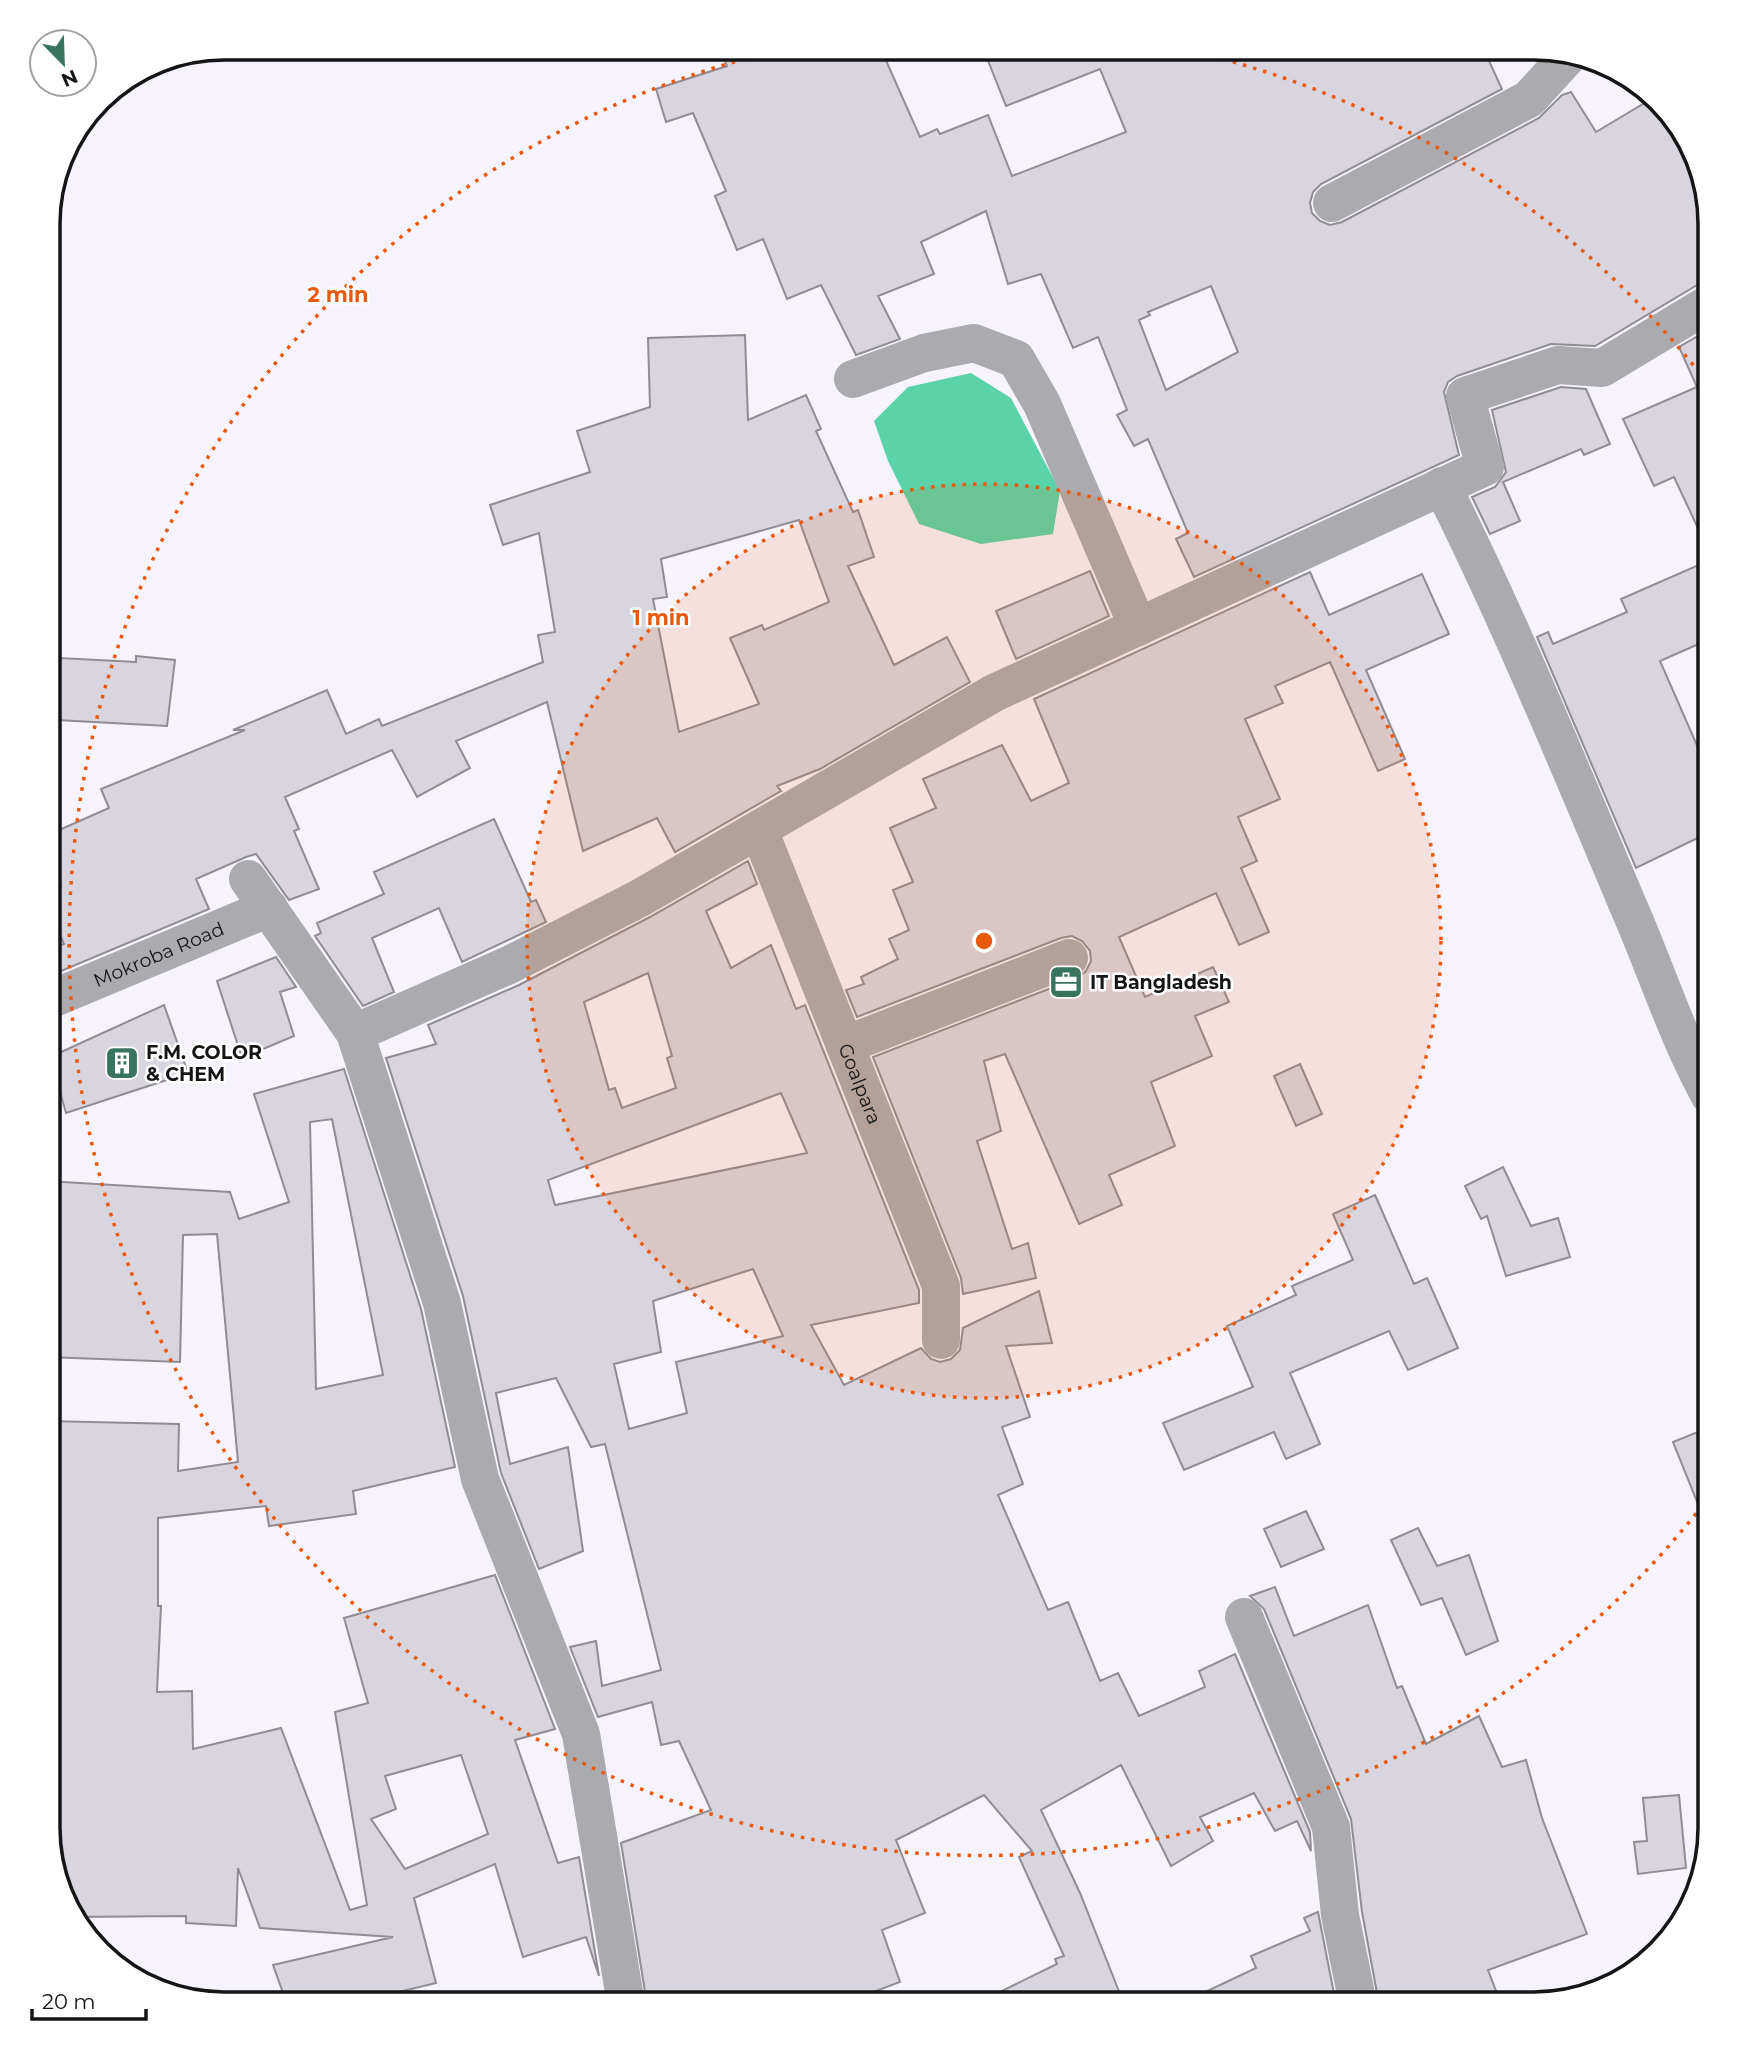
<svg xmlns="http://www.w3.org/2000/svg" width="1757" height="2051" viewBox="0 0 1757 2051" font-family="Montserrat,sans-serif">
  <style>
    .water { fill: #5ad3a8 }
    .building { fill: #d9d5de; stroke: #908c94; stroke-width: 2; fill-rule: evenodd }
    .lines { fill: none; stroke-linecap: round; stroke-linejoin: round }
    .minor { stroke: #abaaae; stroke-width: 38 }
    .ring { fill: none; stroke: #e8590c; stroke-width: 3.5; stroke-dasharray: 3.5 7 }
    .labels { text-anchor: middle; stroke-width: 5; stroke-linejoin: round; paint-order: stroke }
    .street-label { font-size: 19px; fill: #151416; stroke: #fff }
    .poi-label { font-size: 19px; font-weight: bold; fill: #151416; stroke: #fff; text-anchor: start }
    .rim { fill: none; stroke: #151416; stroke-width: 3.5 }
    .centre { fill: #e8590c; stroke: #fff; stroke-width: 3.5 }
    .ring-label { font-size: 21px; text-anchor: middle; font-weight: bold; fill: #e8590c; stroke: #fff; stroke-width: 5; stroke-linejoin: round; paint-order: stroke }
  </style>
  <rect width="100%" height="100%" fill="#f7f3fc"/>
  <path class="water" d="M 971,373 L 1011,398 L 1060,491 L 1053,534 L 981,544 L 919,524 L 888,461 L 874,421 L 908,387 Z"/>
  <path class="building" d="M 720,47 L 880,47 L 920,137 L 937,129 L 940,134 L 988,115 L 1012,176 L 1126,132 L 1100,69 L 1006,106 L 983,48 L 1483,48 L 1502,89 L 1321,184 L 1313,192 L 1310,203 L 1312,213 L 1320,221 L 1330,225 L 1342,222 L 1539,118 L 1562,95 L 1571,92 L 1596,132 L 1653,98 L 1674,116 L 1700,166 L 1710,223 L 1710,281 L 1699,284 L 1595,346 L 1551,344 L 1457,376 L 1448,382 L 1444,392 L 1459,455 L 1194,577 L 1176,539 L 1188,533 L 1148,439 L 1134,446 L 1117,415 L 1127,410 L 1098,337 L 1073,348 L 1041,274 L 1008,284 L 986,211 L 921,242 L 934,274 L 878,296 L 900,339 L 856,355 L 821,285 L 787,299 L 763,239 L 737,250 L 715,196 L 726,191 L 693,113 L 666,122 L 656,89 L 727,66 ZM 1211,286 L 1238,352 L 1166,390 L 1139,320 L 1150,315 L 1148,312 Z
    M 1710,329 L 1710,554 L 1674,477 L 1654,486 L 1623,419 L 1697,387 L 1679,347 Z
    M 745,335 L 748,420 L 806,395 L 821,429 L 816,431 L 853,512 L 858,510 L 874,557 L 848,566 L 894,665 L 947,637 L 970,682 L 820,769 L 777,786 L 781,791 L 675,852 L 657,818 L 583,851 L 547,702 L 456,741 L 470,768 L 417,797 L 392,750 L 285,797 L 299,829 L 294,831 L 319,889 L 289,900 L 256,854 L 246,857 L 196,879 L 209,909 L 54,974 L 54,948 L 64,944 L 47,904 L 47,892 L 61,886 L 47,855 L 48,835 L 109,808 L 101,789 L 245,730 L 233,730 L 327,690 L 346,734 L 379,719 L 382,726 L 543,662 L 538,635 L 555,632 L 539,533 L 503,545 L 490,505 L 590,472 L 577,431 L 650,407 L 648,338 ZM 799,520 L 829,602 L 764,630 L 762,625 L 730,638 L 759,704 L 679,732 L 653,599 L 667,597 L 661,559 Z
    M 1561,387 L 1586,389 L 1610,444 L 1584,455 L 1581,449 L 1503,482 L 1520,521 L 1490,534 L 1472,497 L 1495,487 L 1506,472 L 1492,410 Z
    M 1710,560 L 1710,639 L 1660,661 L 1710,775 L 1710,832 L 1636,868 L 1537,637 L 1548,632 L 1553,644 L 1627,612 L 1621,599 Z
    M 1090,571 L 1109,616 L 1016,659 L 996,611 Z
    M 1310,572 L 1329,615 L 1422,574 L 1449,634 L 1366,670 L 1405,759 L 1378,771 L 1330,662 L 1275,686 L 1283,703 L 1245,719 L 1280,799 L 1238,817 L 1257,861 L 1241,868 L 1269,932 L 1239,945 L 1216,893 L 1119,937 L 1145,997 L 1213,967 L 1229,1002 L 1195,1016 L 1212,1056 L 1151,1082 L 1175,1146 L 1109,1175 L 1122,1205 L 1079,1224 L 1005,1054 L 984,1061 L 1001,1131 L 977,1141 L 1012,1249 L 1028,1243 L 1036,1278 L 963,1294 L 961,1278 L 873,1057 L 1077,978 L 1086,971 L 1091,961 L 1090,951 L 1082,941 L 1072,936 L 1061,938 L 857,1017 L 846,990 L 864,984 L 861,977 L 898,959 L 889,939 L 909,930 L 893,890 L 913,882 L 890,828 L 936,808 L 923,779 L 1002,745 L 1031,801 L 1069,783 L 1034,699 Z
    M 136,656 L 175,660 L 167,726 L 57,720 L 60,658 L 136,662 Z
    M 494,819 L 531,902 L 536,900 L 546,922 L 462,962 L 439,908 L 372,938 L 394,992 L 363,1006 L 315,936 L 321,933 L 317,923 L 384,894 L 374,872 Z
    M 748,861 L 757,884 L 706,911 L 731,968 L 771,945 L 796,1009 L 805,1005 L 919,1290 L 919,1303 L 811,1325 L 844,1385 L 921,1348 L 931,1359 L 940,1362 L 951,1359 L 960,1350 L 963,1328 L 1039,1291 L 1052,1343 L 1006,1346 L 1030,1417 L 1002,1427 L 1023,1484 L 998,1495 L 1048,1610 L 1068,1602 L 1100,1681 L 1118,1673 L 1139,1716 L 1205,1687 L 1199,1671 L 1235,1654 L 1310,1832 L 1311,1851 L 1297,1821 L 1275,1831 L 1254,1793 L 1200,1817 L 1213,1841 L 1171,1866 L 1121,1765 L 1041,1810 L 1080,1893 L 1124,2004 L 975,2004 L 1057,1964 L 1055,1959 L 1064,1956 L 1019,1857 L 1032,1851 L 984,1795 L 896,1840 L 925,1913 L 882,1930 L 900,1982 L 868,1994 L 874,2004 L 647,2004 L 621,1843 L 711,1810 L 679,1741 L 661,1745 L 652,1702 L 598,1717 L 570,1647 L 596,1641 L 602,1686 L 661,1670 L 605,1444 L 591,1447 L 556,1378 L 496,1393 L 510,1464 L 568,1447 L 583,1551 L 539,1569 L 501,1473 L 463,1296 L 386,1058 L 436,1044 L 428,1025 L 519,985 L 650,917 ZM 648,973 L 672,1056 L 667,1058 L 676,1088 L 622,1108 L 615,1088 L 609,1090 L 584,1002 ZM 781,1093 L 807,1153 L 555,1205 L 548,1180 ZM 753,1269 L 783,1336 L 676,1362 L 687,1413 L 629,1429 L 614,1364 L 661,1352 L 653,1301 Z
    M 276,957 L 296,987 L 280,992 L 294,1036 L 242,1058 L 217,981 Z
    M 164,1005 L 188,1073 L 66,1113 L 58,1085 L 59,1053 Z
    M 1300,1064 L 1322,1114 L 1296,1126 L 1274,1076 Z
    M 344,1069 L 421,1309 L 455,1467 L 353,1491 L 356,1514 L 269,1526 L 266,1506 L 158,1518 L 158,1606 L 161,1606 L 157,1692 L 192,1691 L 193,1749 L 281,1728 L 350,1910 L 367,1905 L 335,1712 L 368,1703 L 344,1618 L 495,1575 L 555,1729 L 515,1740 L 558,1863 L 579,1857 L 599,1976 L 586,1937 L 523,1957 L 495,1864 L 414,1898 L 436,1983 L 349,2004 L 287,2004 L 273,1965 L 393,1937 L 260,1928 L 238,1868 L 236,1926 L 186,1923 L 186,1916 L 74,1917 L 56,1884 L 47,1828 L 47,1694 L 60,1694 L 56,1508 L 47,1508 L 47,1421 L 179,1424 L 178,1471 L 238,1462 L 217,1234 L 183,1235 L 180,1362 L 47,1357 L 47,1181 L 230,1192 L 239,1219 L 289,1202 L 254,1094 ZM 332,1119 L 383,1375 L 316,1389 L 310,1122 ZM 461,1755 L 488,1834 L 405,1869 L 371,1819 L 396,1809 L 385,1776 Z
    M 1503,1167 L 1531,1226 L 1558,1218 L 1570,1257 L 1506,1276 L 1487,1216 L 1481,1219 L 1465,1186 Z
    M 1375,1195 L 1414,1284 L 1427,1278 L 1458,1348 L 1408,1370 L 1389,1331 L 1290,1373 L 1320,1444 L 1286,1459 L 1274,1432 L 1184,1470 L 1163,1423 L 1253,1387 L 1227,1326 L 1296,1295 L 1292,1286 L 1353,1260 L 1333,1214 Z
    M 1710,1427 L 1710,1529 L 1708,1529 L 1673,1442 Z
    M 1306,1511 L 1324,1549 L 1281,1567 L 1264,1529 Z
    M 1418,1528 L 1437,1566 L 1469,1555 L 1498,1641 L 1466,1655 L 1442,1598 L 1421,1605 L 1391,1540 Z
    M 1275,1587 L 1294,1636 L 1368,1605 L 1397,1688 L 1402,1686 L 1426,1744 L 1479,1716 L 1502,1767 L 1526,1760 L 1542,1818 L 1587,1934 L 1488,1970 L 1501,2004 L 1379,2004 L 1362,1912 L 1351,1819 L 1264,1609 L 1250,1596 Z
    M 1679,1795 L 1686,1868 L 1638,1874 L 1634,1842 L 1647,1841 L 1643,1798 Z
    M 1318,1912 L 1336,2004 L 1180,2004 L 1256,1968 L 1251,1956 L 1310,1931 L 1304,1918 Z"/>
  <g class="lines">
    <g class="minor">
      <path d="M 1332,203 L 1529,99 L 1569,55"/>
      <path d="M 853,379 L 924,353 L 974,343 L 1016,359 L 1042,404 L 1138,627"/>
      <path d="M 1442,486 C 1511,624 1570,768 1630,910 C 1657,972 1677,1036 1710,1096"/>
      <path id="s1" d="M 759,830 L 941,1286 L 941,1340"/>
      <path d="M 248,879 L 355,1033 L 442,1303 L 480,1479 L 581,1734 L 626,2004"/>
      <path id="s2" d="M 47,1001 L 269,908"/>
      <path d="M 355,1033 L 509,965 L 640,898 L 994,693 L 1485,467 L 1465,396 L 1558,365 L 1602,368 L 1710,303"/>
      <path d="M 845,1045 L 1069,958"/>
      <path d="M 1244,1617 L 1331,1827 L 1340,1915 L 1358,2004"/>
    </g>
  </g>
  <circle cx="984" cy="941" r="457" fill="#e8590c" fill-opacity=".12"/>
  <g class="ring">
    <circle cx="984" cy="941" r="457"/>
    <path d="M1709 1497A914 914 0 1 1 786 49M1182 49A914 914 0 0 1 1709 385"/>
  </g>
  <defs>
    <g id="office-square" transform="scale(1.75)"><rect x="-9" y="-9" width="18" height="18" rx="4" fill="#39745e" stroke="#fff"/><path d="M-6-3h4V-5.5h4V-3h4V5H-6ZM-1-4.5V-3h2v-1.5ZM-6 0V1H6V0Z" fill="#fff"/></g>
    <g id="building-square" transform="scale(1.75)"><rect x="-9" y="-9" width="18" height="18" rx="4" fill="#39745e" stroke="#fff"/><path d="M-4-6H4V6H1V3H-1V6H-4ZM-2.5-4.3h1.7v1.8h-1.7ZM.8-4.3h1.7v1.8H.8ZM-2.5-1h1.7V.8h-1.7ZM.8-1h1.7V.8H.8Z" fill="#fff"/></g>
  </defs>
  <g fill-rule="evenodd">
    <use href="#office-square" x="1066" y="982"/>
    <use href="#building-square" x="122" y="1063"/>
  </g>
  <g class="labels">
    <g class="street-label">
      <text dy="7" stroke="none"><textPath href="#s2" startOffset="121">Mokroba Road</textPath></text>
      <text dy="7" stroke="none"><textPath href="#s1" startOffset="273">Goalpara</textPath></text>
    </g>
    <g class="poi-label">
      <text x="1090" y="989">IT Bangladesh</text>
      <text x="146" y="1059">F.M. COLOR<tspan x="146" dy="22">&amp; CHEM</tspan></text>
    </g>
  </g>
  <path d="M0 0H1757V2051H0ZM224 60H1534A164 164 0 0 1 1698 224V1828A164 164 0 0 1 1534 1992H224A164 164 0 0 1 60 1828V224A164 164 0 0 1 224 60Z" fill="#fff" fill-rule="evenodd"/>
  <path class="rim" d="M224 60H1534A164 164 0 0 1 1698 224V1828A164 164 0 0 1 1534 1992H224A164 164 0 0 1 60 1828V224A164 164 0 0 1 224 60Z"/>
  <circle cx="984" cy="941" r="10" class="centre"/>
  <g class="ring-label">
    <text x="338" y="302">2 min</text>
    <text x="661" y="625">1 min</text>
  </g>
  <g transform="translate(63 63) rotate(157)"><circle r="33" fill="#ffffff" stroke="#a1a1a2" stroke-width="2"/>
  <path d="M0-5L12 26L0 18L-12 26Z" fill="#39745e"/>
  <text y="-10" font-size="19" font-weight="bold" text-anchor="middle" fill="#151416">N</text>
  </g>
  <path d="M32 2009v10h114v-10" fill="none" stroke="#151416" stroke-width="3.5"/>
  <text x="42" y="2009" font-size="21" fill="#151416" stroke="#ffffff" stroke-width="5" paint-order="stroke">20 m</text>
</svg>
